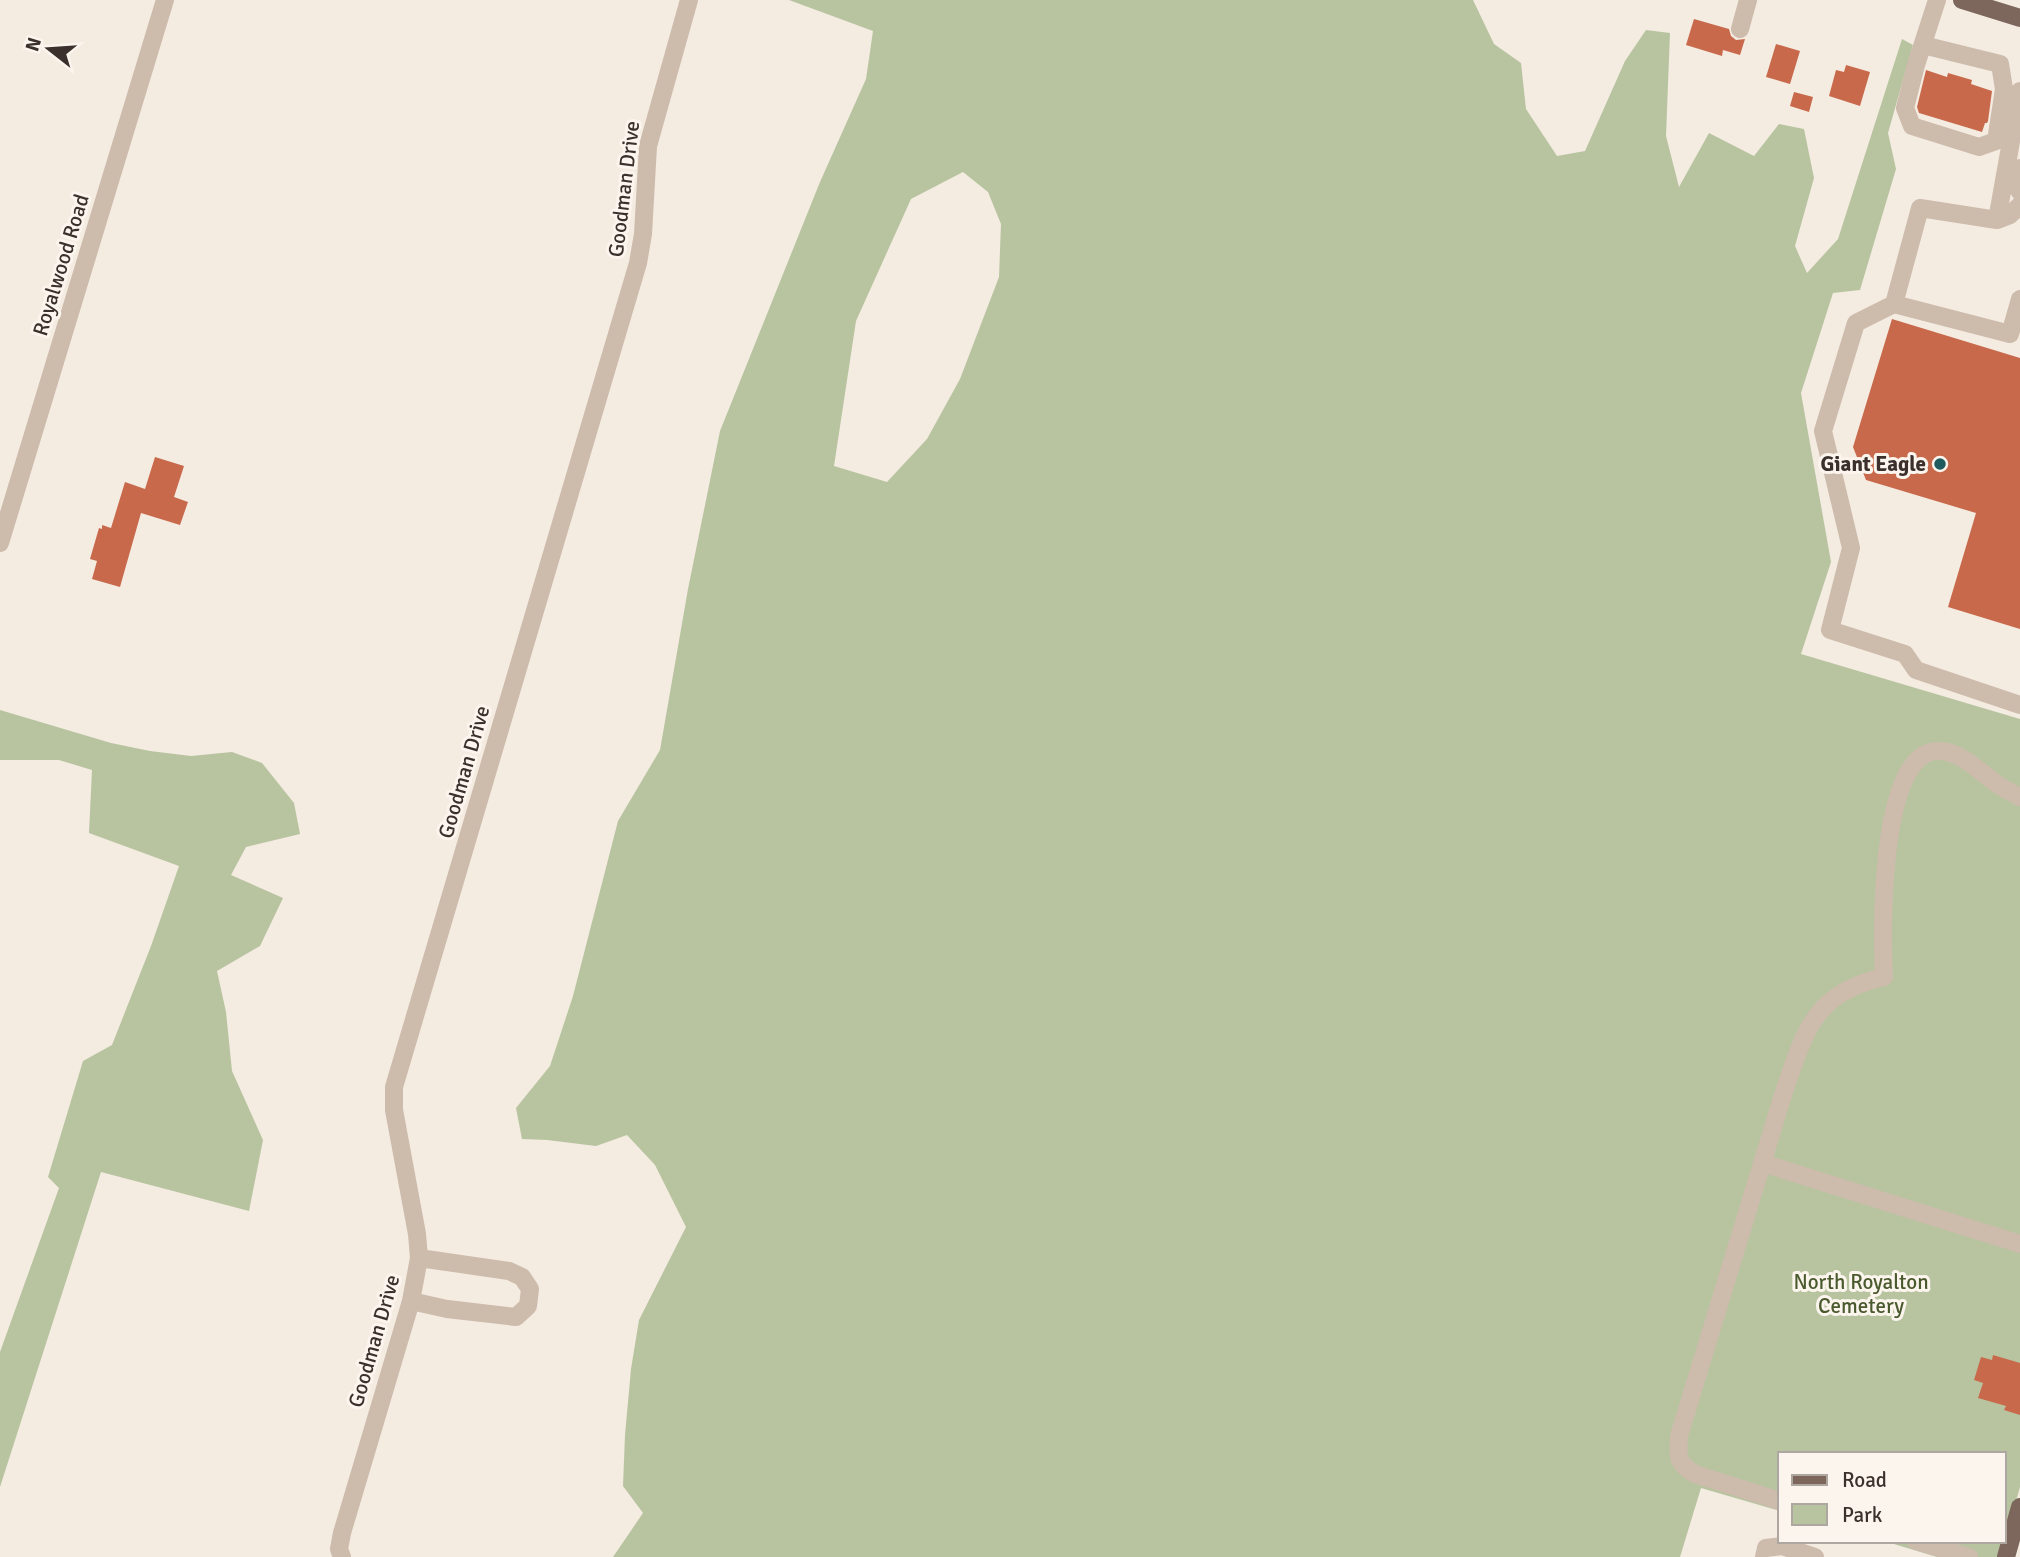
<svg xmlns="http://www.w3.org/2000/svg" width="2020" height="1557" viewBox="0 0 2020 1557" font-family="Signika,sans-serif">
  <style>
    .green { fill: #b8c4a0; fill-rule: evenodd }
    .building { fill: #c8694b }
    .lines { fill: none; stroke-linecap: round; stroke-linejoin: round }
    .minor { stroke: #cdbbac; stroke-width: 18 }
    .major { stroke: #7d675c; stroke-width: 18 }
    .poi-dot { fill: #1f5a5e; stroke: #fbf5ee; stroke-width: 2.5 }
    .labels { text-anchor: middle; stroke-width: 6; stroke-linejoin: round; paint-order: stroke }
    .street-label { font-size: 21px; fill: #3b302b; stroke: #fbf5ee }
    .poi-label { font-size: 21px; font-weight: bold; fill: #3b302b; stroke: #fbf5ee; text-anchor: end }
    .park-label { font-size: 21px; fill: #4a5a2e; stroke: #fbf5ee }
  </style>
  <rect width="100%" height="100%" fill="#f4ebe1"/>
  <path class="green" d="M 789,0 L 1473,0 L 1494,44 L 1521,63 L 1526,109 L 1557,156 L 1585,151 L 1625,61 L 1646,30 L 1670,33 L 1666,136 L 1679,187 L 1709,133 L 1754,156 L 1779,124 L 1804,129 L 1814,178 L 1795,246 L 1807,273 L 1838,239 L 1902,39 L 1913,45 L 1888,133 L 1896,169 L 1860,290 L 1833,293 L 1801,393 L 1831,562 L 1801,654 L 2020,719 L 2020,1487 L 2000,1557 L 1937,1557 L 1884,1541 L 2004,1541 L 2004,1454 L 1780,1454 L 1780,1511 L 1701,1488 L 1680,1557 L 613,1557 L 643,1513 L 623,1486 L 625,1435 L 631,1369 L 639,1320 L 686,1227 L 655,1165 L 627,1135 L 596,1146 L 547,1140 L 522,1139 L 516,1108 L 550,1066 L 573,996 L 618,821 L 660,750 L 688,589 L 720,431 L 820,182 L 866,79 L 873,31 ZM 963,172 L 988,192 L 1001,224 L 999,277 L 960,379 L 927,439 L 887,482 L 834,466 L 856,321 L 911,199 Z
    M 0,710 L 111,743 L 150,751 L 191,756 L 232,752 L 262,763 L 294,803 L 300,834 L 246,847 L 231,875 L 283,898 L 260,946 L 217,971 L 226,1012 L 232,1071 L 263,1140 L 249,1211 L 101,1172 L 0,1487 L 0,1352 L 59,1188 L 48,1177 L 83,1061 L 112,1045 L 151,946 L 179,866 L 89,833 L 92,770 L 59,760 L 0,760 Z"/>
  <path class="building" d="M 1694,19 L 1729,29 L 1731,36 L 1736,40 L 1745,39 L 1740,55 L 1723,50 L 1722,56 L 1686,45 Z
    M 1776,44 L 1800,51 L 1790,84 L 1766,77 Z
    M 1846,65 L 1870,72 L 1860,106 L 1829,96 L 1836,70 L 1844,72 Z
    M 1926,70 L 1947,77 L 1948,73 L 1972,80 L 1971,84 L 1992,91 L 1988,121 L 1987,123 L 1985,123 L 1982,132 L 1919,113 L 1917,107 Z
    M 1794,92 L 1813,97 L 1809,112 L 1790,106 Z
    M 1892,319 L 2020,358 L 2020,629 L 1948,607 L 1976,513 L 1866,480 L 1853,447 Z
    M 155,457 L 184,466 L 174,497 L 188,502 L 180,525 L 141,513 L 120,587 L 92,579 L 97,561 L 90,559 L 99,528 L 102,529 L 102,525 L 111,528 L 125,482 L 145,489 Z
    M 1993,1355 L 2020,1363 L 2020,1415 L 2004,1410 L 2006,1406 L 1978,1398 L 1983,1383 L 1974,1380 L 1981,1357 L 1992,1360 Z"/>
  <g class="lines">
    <path class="minor" d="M 1740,29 L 1748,0
      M 1923,45 L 2000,64 L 2004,89 L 1996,141 L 1979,147 L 1912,126 L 1905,108 L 1916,65 L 1937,0
      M 2020,168 L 2017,186 L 2020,192
      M 2020,205 L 2010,215 L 1997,220 L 1920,208 L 1894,304 L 2010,334 L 2020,299
      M 1997,220 L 2020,91
      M 1894,304 L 1856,323 L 1823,431 L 1851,548 L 1830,630 L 1905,654 L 1916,670 L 2020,705
      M 0,543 L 165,0
      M 1762,1163 L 2020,1244
      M 411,1301 L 447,1309 L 516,1317 L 528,1306 L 530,1289 L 522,1277 L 509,1271 L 419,1258
      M 1780,1501 L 1695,1474 C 1676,1463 1678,1456 1679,1436 L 1782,1098 C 1804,1035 1811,993 1884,977 C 1882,937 1878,753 1937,751 C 1960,750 1980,772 1997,784 C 2004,789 2012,793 2020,797
      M 1916,1541 L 1969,1557
      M 342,1557 L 339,1549 L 342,1533 L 411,1301 L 419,1258 L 417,1234 L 394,1110 L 394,1087 L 638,263 L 643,234 L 648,146 L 689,0
      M 1764,1557 L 1766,1548 L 1782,1546 L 1815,1557"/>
    <path class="major" d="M 1962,0 L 2020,18
      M 2006,1557 L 2020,1507"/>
  </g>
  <circle class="poi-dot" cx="1940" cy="464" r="7"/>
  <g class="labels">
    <g class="street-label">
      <text transform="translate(624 189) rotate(-83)" y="7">Goodman Drive</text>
      <text transform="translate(61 265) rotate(-73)" y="7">Royalwood Road</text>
      <text transform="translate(464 772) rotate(-74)" y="7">Goodman Drive</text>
      <text transform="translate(374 1341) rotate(-74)" y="7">Goodman Drive</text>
    </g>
    <g class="poi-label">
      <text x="1926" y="471">Giant Eagle</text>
    </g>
    <g class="park-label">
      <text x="1861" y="1289">North Royalton<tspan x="1861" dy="24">Cemetery</tspan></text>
    </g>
  </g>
  <rect x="1778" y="1452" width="228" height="91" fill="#fbf5ee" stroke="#aea6a0" stroke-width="2"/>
  <rect x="1792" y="1475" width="35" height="10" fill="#7d675c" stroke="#aea6a0" stroke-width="2"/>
  <text x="1842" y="1487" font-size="21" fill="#3b302b">Road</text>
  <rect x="1792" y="1504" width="35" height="21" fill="#b8c4a0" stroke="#aea6a0" stroke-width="2"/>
  <text x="1842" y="1522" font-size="21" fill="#3b302b">Park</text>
  <g transform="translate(49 49) rotate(287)" stroke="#fbf5ee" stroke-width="5" paint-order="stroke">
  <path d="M0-5L12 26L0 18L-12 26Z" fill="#3b302b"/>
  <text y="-10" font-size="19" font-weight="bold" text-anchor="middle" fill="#3b302b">N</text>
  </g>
</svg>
